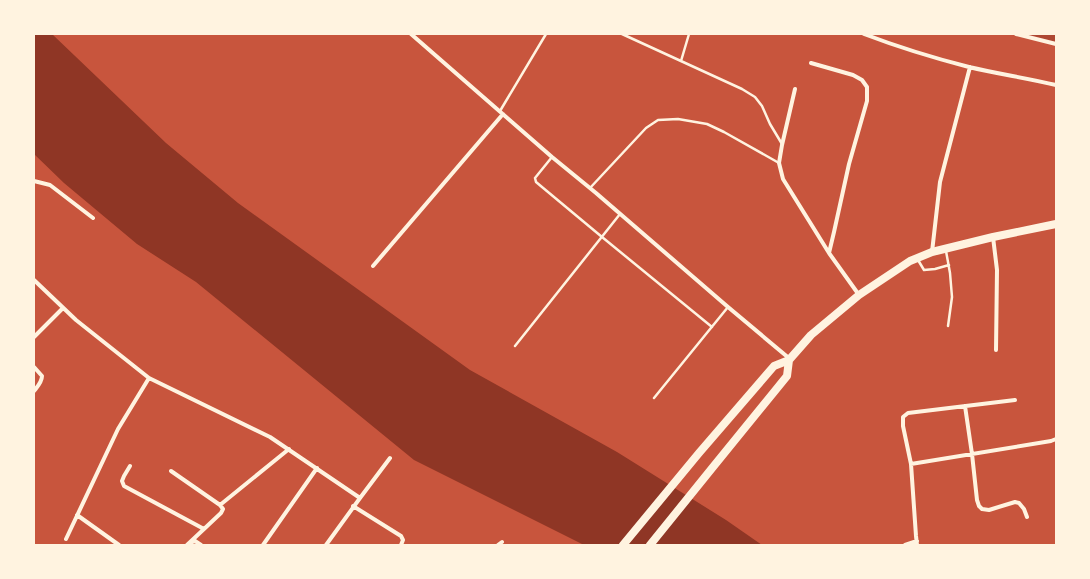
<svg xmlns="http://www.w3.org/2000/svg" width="1090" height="579" viewBox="0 0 1090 579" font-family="'DM Sans',sans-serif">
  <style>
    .green { fill: #ae4732 }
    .water { fill: #8f3625 }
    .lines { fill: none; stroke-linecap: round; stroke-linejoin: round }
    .service { stroke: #fff3e0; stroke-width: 2.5 }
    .minor { stroke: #fff3e0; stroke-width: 4 }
    .primary { stroke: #fff3e0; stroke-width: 8 }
  </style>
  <rect width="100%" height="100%" fill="#c8553d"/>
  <path class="green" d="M 1026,34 L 1056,34 L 1056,42 Z"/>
  <path class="water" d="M 34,34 L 52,34 L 166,143 L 238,203 L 470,370 L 617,452 L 726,520 L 762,545 L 584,545 L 414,460 L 196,282 L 137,244 L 64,183 L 34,154 Z"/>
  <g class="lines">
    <path class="service" d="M 622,34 L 742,89 L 755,97 L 762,106 L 770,124 L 782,144
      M 681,61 L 689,34
      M 500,111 L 546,34
      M 552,157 L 535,178 L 536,182 L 602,237 L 712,327
      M 590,188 L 646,128 L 658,120 L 678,119 L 707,124 L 724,132 L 779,163
      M 946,251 L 950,273 L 952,297 L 948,326
      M 918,260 L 924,270 L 935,269 L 949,265
      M 515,346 L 620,214
      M 654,398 L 728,307"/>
    <path class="minor" d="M 411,34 L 552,157 L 596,193 L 728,307 L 790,359
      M 864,34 C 898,47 934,58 969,67 C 998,74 1027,78 1056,85
      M 1016,34 L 1056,44
      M 811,63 L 853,75 L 862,80 L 867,87 L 867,101 L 849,164 L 834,232 L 829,253
      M 795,89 L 782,145 L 779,163 L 783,179 L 829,253 L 859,295
      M 34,181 L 50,185 L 93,218
      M 993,237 L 997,270 L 996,350
      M 932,252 L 940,182 L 970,67
      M 373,266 L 503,114
      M 34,280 L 76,320 L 149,378 L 270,437 L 360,498 L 326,545
      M 34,337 L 63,308
      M 34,367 L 42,376 C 42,382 38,386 34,391
      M 965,406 L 972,454 L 977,500 L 979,506 L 982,509 L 989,510 L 1015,502 L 1019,503 L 1024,509 L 1027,517
      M 911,464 L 1051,441 L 1056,439
      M 130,466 L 124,476 L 122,481 L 124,486 L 204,529
      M 171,471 L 220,505 L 223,509 L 221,513 L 187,545
      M 360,498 L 390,458
      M 220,505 L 289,449
      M 353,506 L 401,536 L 403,540 L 401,545
      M 77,515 L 119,545
      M 66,539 L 118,429 L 149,378
      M 192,542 L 195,541 L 201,545
      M 263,545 L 317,468
      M 498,545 L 502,542
      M 905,545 L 917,541
      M 917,545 L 916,536 L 911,464 L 903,426 L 903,417 L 908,413 L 1015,400"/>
    <path class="primary" d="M 623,545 L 699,453 L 774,366 L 789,360 L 811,335 L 859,295 L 910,261 L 932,252 L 993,237 L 1056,224
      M 650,545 L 713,467 L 787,376 L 789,360"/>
  </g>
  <rect width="1090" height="579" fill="none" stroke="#fff3e0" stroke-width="70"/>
</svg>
